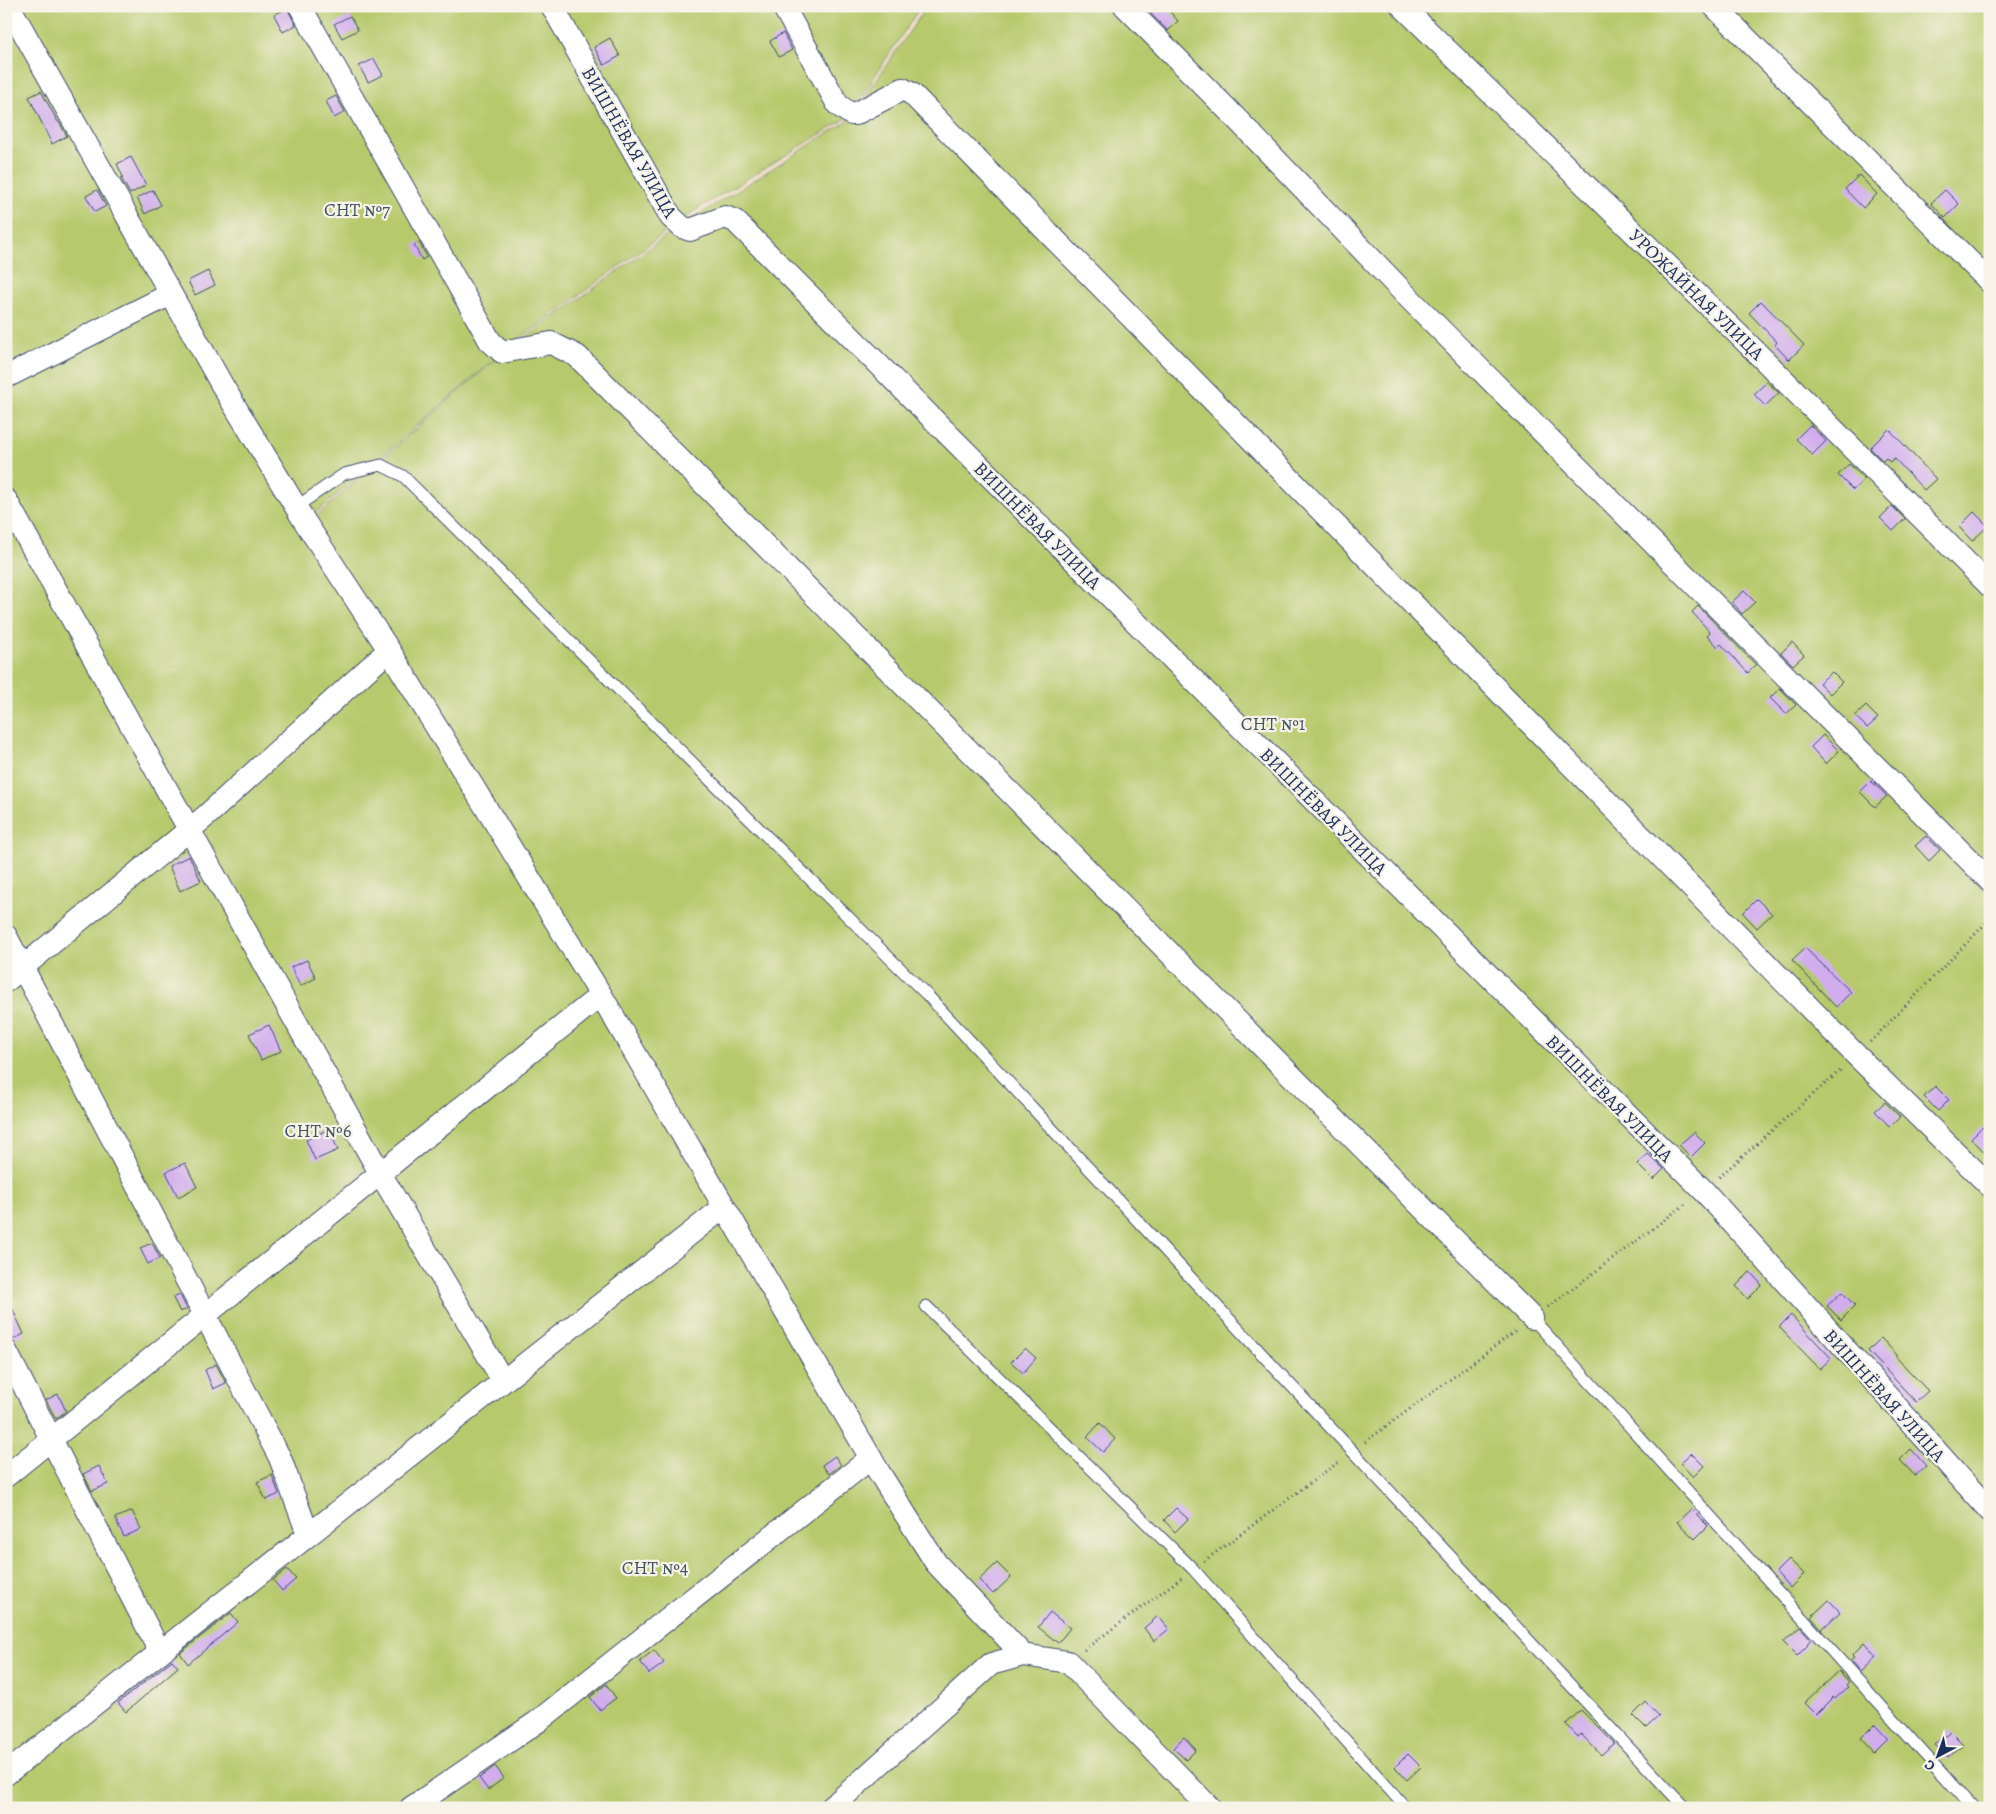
<svg xmlns="http://www.w3.org/2000/svg" width="1996" height="1814" viewBox="0 0 1996 1814" font-family="Alegreya,serif">
  <style>
    .green { fill: #b7c96c; stroke: #697c65 }
    .building { fill: #d1aded }
    .lines { fill: none; stroke-linecap: round; stroke-linejoin: round }
    .lane-casing { stroke: #3b496d; stroke-width: 13 }
    .street-casing { stroke: #3b496d; stroke-width: 24 }
    .path { stroke: #3b496d; stroke-width: 3; stroke-dasharray: 1 4; stroke-linecap: butt }
    .lane { stroke: #fff; stroke-width: 11 }
    .street { stroke: #fff; stroke-width: 22 }
    .labels { text-anchor: middle; stroke-width: 4.5; stroke-linejoin: round; paint-order: stroke }
    .street-label { font-size: 19px; fill: #1b2f5e; stroke: #f7f3e8 }
    .park-label { font-size: 19px; fill: #425662; stroke: #f7f3e8 }
  </style>
  <rect width="100%" height="100%" fill="#f7f3e8"/>
  <filter id="ink" filterUnits="userSpaceOnUse"><feTurbulence type="fractalNoise" baseFrequency=".02" numOctaves="2"/><feDisplacementMap in="SourceGraphic" scale="10" xChannelSelector="R" yChannelSelector="G"/><feConvolveMatrix kernelMatrix="1 2 1 2 8 2 1 2 1" color-interpolation-filters="sRGB"/></filter>
  <filter id="wash" filterUnits="userSpaceOnUse"><feTurbulence type="fractalNoise" baseFrequency=".0096" numOctaves="4" result="noise"/><feDisplacementMap in="SourceGraphic" scale="20" xChannelSelector="R" yChannelSelector="G"/><feGaussianBlur stdDeviation="1.12" result="paint"/><feColorMatrix in="noise" values="0 0 0 0 0 0 0 0 0 0 0 0 0 0 0 0 0 1.4 0 .05"/><feComposite in="paint" operator="in"/></filter>
  <g filter="url(#wash)">
    <rect width="100%" height="100%" fill="#f2dfc3"/>
    <path class="green" d="M 6,6 L 921,6 L 847,118 L 699,208 L 512,344 L 309,519 L 311,521 L 497,358 L 676,229 L 849,120 L 927,6 L 1990,6 L 1990,1808 L 6,1808 Z"/>
    <g id="blocks">
      <path class="building" d="M 1160,6 L 1165,6 L 1178,21 L 1168,31 L 1151,14 Z
        M 287,8 L 296,25 L 283,32 L 274,15 Z
        M 350,16 L 358,30 L 342,38 L 334,24 Z
        M 783,33 L 792,50 L 779,57 L 770,41 Z
        M 610,38 L 620,56 L 604,65 L 594,47 Z
        M 374,59 L 383,75 L 368,82 L 359,66 Z
        M 41,91 L 58,122 L 59,122 L 67,136 L 52,144 L 29,97 Z
        M 336,96 L 345,112 L 334,118 L 326,101 Z
        M 131,157 L 146,185 L 130,194 L 121,178 L 123,177 L 117,164 Z
        M 1859,175 L 1877,194 L 1863,208 L 1845,189 Z
        M 97,190 L 106,206 L 95,212 L 86,196 Z
        M 153,190 L 161,205 L 145,214 L 137,198 Z
        M 1945,190 L 1959,204 L 1945,218 L 1931,203 Z
        M 419,242 L 427,257 L 422,260 L 414,245 Z
        M 208,271 L 215,285 L 195,295 L 188,281 Z
        M 1761,301 L 1804,345 L 1789,360 L 1775,345 L 1777,342 L 1749,313 Z
        M 1767,382 L 1779,393 L 1765,406 L 1754,394 Z
        M 1810,425 L 1826,441 L 1812,455 L 1796,439 Z
        M 1889,429 L 1936,479 L 1924,490 L 1894,458 L 1890,462 L 1886,458 L 1883,461 L 1870,448 Z
        M 1849,464 L 1865,479 L 1853,490 L 1838,475 Z
        M 1892,506 L 1905,519 L 1893,531 L 1880,518 Z
        M 1974,512 L 1988,526 L 1972,541 L 1959,527 Z
        M 1744,591 L 1755,602 L 1742,614 L 1732,602 Z
        M 1698,606 L 1756,665 L 1748,673 L 1721,644 L 1718,647 L 1707,635 L 1710,632 L 1692,612 Z
        M 1792,642 L 1804,655 L 1793,665 L 1781,653 Z
        M 1832,672 L 1842,682 L 1830,694 L 1819,683 Z
        M 1780,688 L 1796,705 L 1786,714 L 1770,698 Z
        M 1866,706 L 1878,718 L 1867,728 L 1855,716 Z
        M 1823,735 L 1839,751 L 1826,764 L 1811,747 Z
        M 1871,781 L 1887,796 L 1875,807 L 1860,792 Z
        M 1926,836 L 1940,850 L 1929,861 L 1915,846 Z
        M 189,856 L 201,881 L 180,891 L 169,866 Z
        M 1757,899 L 1772,914 L 1757,928 L 1743,913 Z
        M 1805,948 L 1851,992 L 1836,1007 L 1792,960 Z
        M 307,960 L 316,978 L 300,986 L 291,967 Z
        M 269,1025 L 281,1051 L 261,1060 L 249,1034 Z
        M 1935,1086 L 1949,1100 L 1938,1111 L 1924,1097 Z
        M 1885,1102 L 1900,1117 L 1890,1127 L 1875,1111 Z
        M 1982,1127 L 1990,1136 L 1990,1158 L 1971,1138 Z
        M 329,1129 L 338,1150 L 315,1160 L 306,1140 Z
        M 1694,1132 L 1705,1143 L 1691,1157 L 1679,1145 Z
        M 1648,1154 L 1664,1169 L 1653,1180 L 1637,1164 Z
        M 185,1163 L 197,1187 L 178,1197 L 166,1172 Z
        M 152,1243 L 160,1258 L 148,1264 L 140,1248 Z
        M 1750,1272 L 1762,1285 L 1748,1299 L 1736,1286 Z
        M 1842,1292 L 1855,1306 L 1841,1320 L 1827,1306 Z
        M 6,1295 L 24,1334 L 12,1340 L 6,1338 Z
        M 180,1295 L 187,1309 L 180,1312 L 173,1298 Z
        M 1791,1315 L 1831,1358 L 1820,1369 L 1779,1327 Z
        M 1881,1338 L 1897,1355 L 1896,1357 L 1928,1391 L 1916,1402 L 1868,1351 Z
        M 1025,1348 L 1036,1358 L 1023,1373 L 1011,1362 Z
        M 216,1364 L 226,1383 L 213,1389 L 205,1370 Z
        M 58,1394 L 66,1411 L 56,1419 L 46,1400 Z
        M 1100,1423 L 1115,1439 L 1103,1452 L 1087,1437 Z
        M 1911,1449 L 1926,1466 L 1915,1476 L 1900,1460 Z
        M 1691,1453 L 1704,1466 L 1693,1477 L 1680,1463 Z
        M 835,1456 L 841,1465 L 829,1474 L 822,1465 Z
        M 99,1466 L 108,1484 L 92,1491 L 83,1474 Z
        M 272,1475 L 279,1494 L 266,1500 L 257,1482 Z
        M 1176,1508 L 1188,1519 L 1175,1532 L 1164,1520 Z
        M 1691,1509 L 1708,1526 L 1695,1539 L 1677,1522 Z
        M 132,1511 L 141,1529 L 124,1537 L 115,1518 Z
        M 1789,1559 L 1804,1574 L 1790,1588 L 1776,1572 Z
        M 997,1563 L 1011,1577 L 993,1594 L 979,1580 Z
        M 287,1569 L 296,1579 L 282,1591 L 273,1580 Z
        M 1829,1600 L 1840,1612 L 1822,1629 L 1811,1617 Z
        M 1050,1612 L 1070,1628 L 1058,1643 L 1038,1627 Z
        M 231,1613 L 238,1622 L 188,1664 L 180,1653 Z
        M 1158,1616 L 1169,1629 L 1154,1641 L 1144,1628 Z
        M 1800,1627 L 1811,1639 L 1807,1644 L 1808,1645 L 1797,1656 L 1783,1642 Z
        M 1864,1643 L 1876,1657 L 1860,1672 L 1850,1660 L 1854,1657 L 1852,1655 Z
        M 654,1650 L 664,1663 L 649,1674 L 640,1661 Z
        M 172,1660 L 178,1667 L 126,1712 L 118,1703 Z
        M 1839,1671 L 1849,1682 L 1846,1685 L 1848,1687 L 1835,1699 L 1833,1697 L 1816,1714 L 1805,1703 Z
        M 606,1684 L 616,1698 L 600,1710 L 590,1697 Z
        M 1646,1702 L 1659,1716 L 1646,1728 L 1633,1715 Z
        M 1581,1710 L 1614,1743 L 1601,1755 L 1581,1734 L 1578,1737 L 1566,1724 Z
        M 1875,1724 L 1888,1738 L 1874,1752 L 1861,1738 Z
        M 1950,1731 L 1963,1744 L 1948,1758 L 1935,1745 Z
        M 1184,1737 L 1196,1750 L 1186,1760 L 1173,1748 Z
        M 1408,1754 L 1421,1767 L 1407,1780 L 1395,1767 Z
        M 495,1766 L 504,1778 L 488,1790 L 479,1778 Z"/>
    </g>
  </g>
  <g filter="url(#ink)">
    <use href="#blocks" fill-opacity="0" stroke="#3b496d" stroke-width="1"/>
    <g class="lines">
      <g class="lane-casing">
        <path id="lane" d="M 296,507 L 344,474 L 381,465 L 403,476 L 929,997 L 1685,1808
          M 926,1306 L 1193,1569 L 1406,1808
          M 1532,1318 L 1973,1808"/>
      </g>
      <g class="street-casing">
        <path id="street" d="M 9,6 L 222,385 L 305,522 L 389,650 L 601,995 L 880,1474 L 936,1563 L 1023,1655 L 1068,1662 L 1210,1808
          M 300,6 L 490,341 L 502,352 L 551,343 L 577,356 L 1532,1318
          M 552,6 L 671,217 L 682,227 L 690,230 L 725,217 L 735,221 L 1704,1191 L 1990,1511
          M 783,6 L 838,105 L 851,114 L 855,114 L 903,89 L 912,94 L 1857,1056 L 1990,1186
          M 1125,6 L 1228,110 L 1405,294 L 1990,881
          M 1402,6 L 1749,345 L 1990,586
          M 1714,6 L 1990,282
          M 6,377 L 171,294
          M 6,500 L 380,1173 L 503,1381
          M 6,936 L 280,1458 L 308,1534
          M 6,981 L 206,816 L 389,650
          M 6,1351 L 160,1652
          M 6,1476 L 601,995
          M 6,1774 L 724,1207
          M 411,1808 L 537,1722 L 871,1458
          M 831,1808 L 991,1664 L 1023,1655"/>
      </g>
      <path class="path" d="M 1870,1042 L 1990,919
        M 1719,1177 L 1842,1069
        M 1548,1307 L 1687,1203
        M 1365,1442 L 1517,1330
        M 1204,1561 L 1340,1461
        M 1084,1650 L 1181,1578"/>
      <use href="#lane" class="lane"/>
      <use href="#street" class="street"/>
    </g>
  </g>
  <g class="labels">
    <g class="street-label">
      <text transform="translate(630 142) rotate(60)" y="7">ВИШНЁВАЯ УЛИЦА</text>
      <text transform="translate(1697 294) rotate(44)" y="7">УРОЖАЙНАЯ УЛИЦА</text>
      <text transform="translate(1038 525) rotate(45)" y="7">ВИШНЁВАЯ УЛИЦА</text>
      <text transform="translate(1324 811) rotate(45)" y="7">ВИШНЁВАЯ УЛИЦА</text>
      <text transform="translate(1610 1098) rotate(45)" y="7">ВИШНЁВАЯ УЛИЦА</text>
      <text transform="translate(1885 1395) rotate(48)" y="7">ВИШНЁВАЯ УЛИЦА</text>
    </g>
    <g class="park-label">
      <text x="357" y="216">СНТ №7</text>
      <text x="1273" y="730">СНТ №1</text>
      <text x="318" y="1137">СНТ №6</text>
      <text x="655" y="1574">СНТ №4</text>
    </g>
  </g>
  <rect width="1996" height="1814" fill="none" stroke="#f7f3e8" stroke-width="25"/>
  <g transform="translate(1938 1756) rotate(221)" stroke="#f7f3e8" stroke-width="4" paint-order="stroke">
  <path d="M0-4L9 19L0 12L-9 19Z" fill="#1b2f5e"/>
  <text y="-8" font-size="14" font-weight="bold" text-anchor="middle" fill="#1b2f5e">С</text>
  </g>
</svg>
